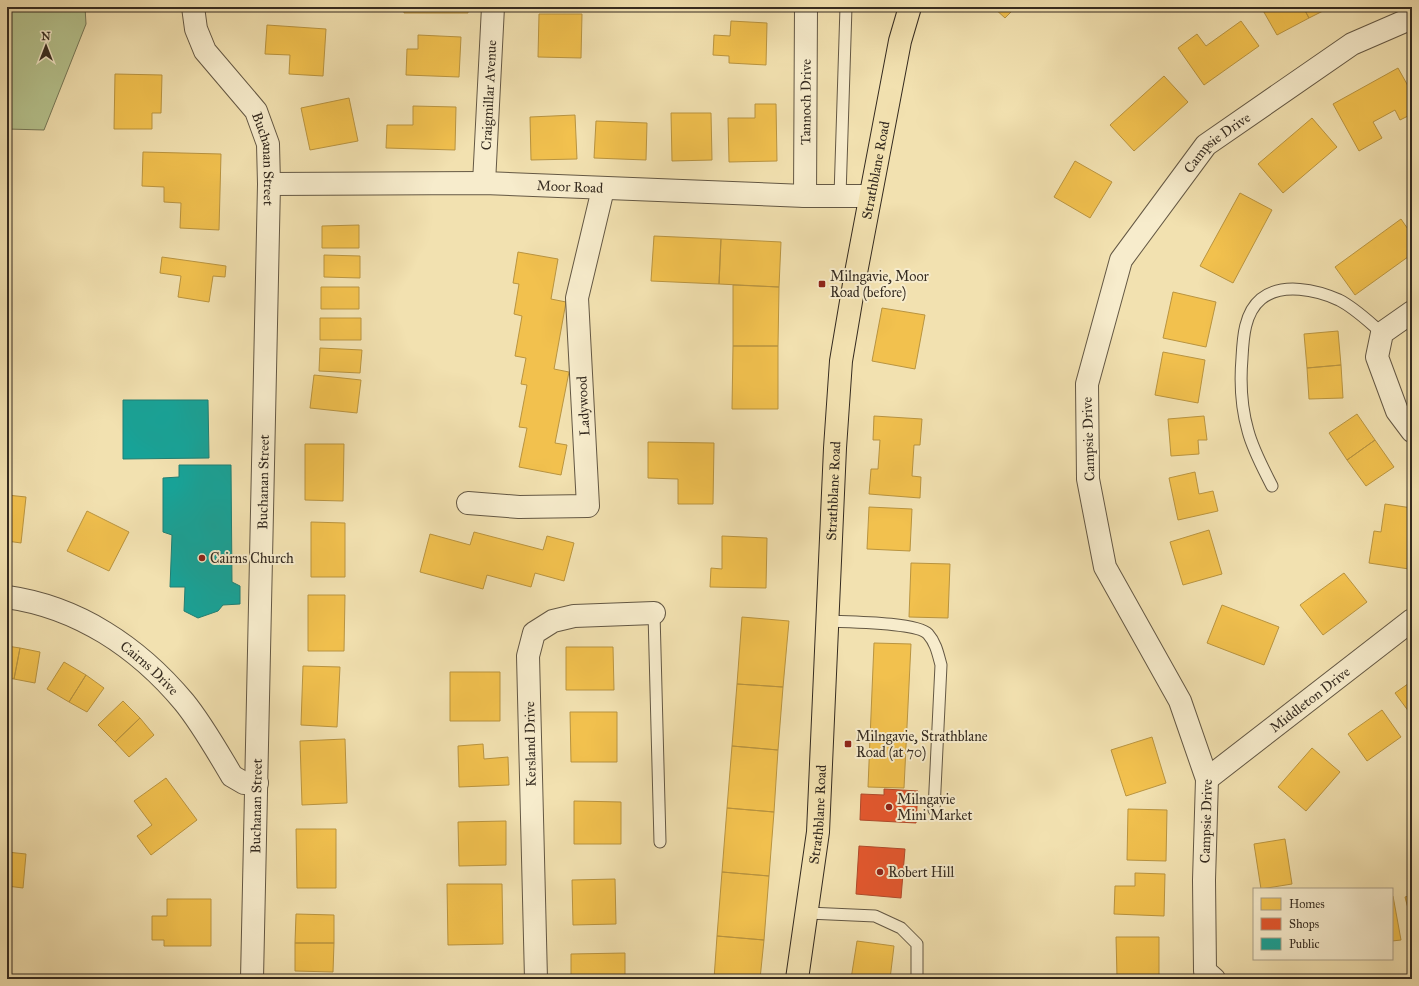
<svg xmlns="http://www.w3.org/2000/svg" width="1419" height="986" viewBox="0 0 1419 986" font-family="'IM FELL Great Primer',serif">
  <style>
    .green { fill: #b6c48f; stroke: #767858 }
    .homes { fill: #f2c14e; stroke: #b99440 }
    .shops { fill: #e4572e; stroke: #b04a2a }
    .public { fill: #17a398; stroke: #207f74 }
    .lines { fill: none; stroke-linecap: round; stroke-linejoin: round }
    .service-casing { stroke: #645844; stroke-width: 13 }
    .minor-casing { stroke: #645844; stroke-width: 24 }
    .primary-casing { stroke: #352b20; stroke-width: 24 }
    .service { stroke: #f7eccc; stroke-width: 11 }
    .minor { stroke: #f7eccc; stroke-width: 22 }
    .primary { stroke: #f2e1b0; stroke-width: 22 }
    .poi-dot { fill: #8f2418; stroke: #f7eccc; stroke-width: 1.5 }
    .labels { text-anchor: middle; stroke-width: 4; stroke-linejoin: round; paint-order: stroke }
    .street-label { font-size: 14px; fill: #352b20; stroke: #f7eccc }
    .poi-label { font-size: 14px; fill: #352b20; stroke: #f7eccc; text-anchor: start }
  </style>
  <rect width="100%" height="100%" fill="#f2e1b0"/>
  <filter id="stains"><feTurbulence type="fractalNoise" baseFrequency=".005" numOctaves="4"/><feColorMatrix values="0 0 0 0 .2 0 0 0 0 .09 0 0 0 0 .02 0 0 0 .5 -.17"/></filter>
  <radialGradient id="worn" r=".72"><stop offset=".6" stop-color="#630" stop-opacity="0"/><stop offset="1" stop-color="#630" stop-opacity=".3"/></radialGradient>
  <path class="green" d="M 7,7 L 85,7 L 86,24 L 44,130 L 7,129 Z"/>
  <path class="homes" d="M 404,7 L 468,7 L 468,13 L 404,13 Z
    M 993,7 L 1016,7 L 1005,18 Z
    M 1261,7 L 1303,7 L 1309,18 L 1277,35 Z
    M 1303,7 L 1331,7 L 1309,18 Z
    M 539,14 L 582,14 L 581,58 L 538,57 Z
    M 731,21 L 767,23 L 766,65 L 729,63 L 729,56 L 713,55 L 714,35 L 730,36 Z
    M 1241,21 L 1259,46 L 1204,85 L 1178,48 L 1197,34 L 1206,46 Z
    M 267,25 L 326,29 L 323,76 L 289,74 L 290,55 L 265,54 Z
    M 418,35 L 461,37 L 459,77 L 406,75 L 407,49 L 418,49 Z
    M 1398,68 L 1412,93 L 1412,114 L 1400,120 L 1395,110 L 1373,122 L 1382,138 L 1359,151 L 1333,104 Z
    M 115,74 L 162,75 L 161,113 L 152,113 L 152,129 L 114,129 Z
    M 1164,76 L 1188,102 L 1134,151 L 1110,125 Z
    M 349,98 L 358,141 L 310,150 L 301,108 Z
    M 755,104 L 776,104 L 777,161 L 729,162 L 728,118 L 755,118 Z
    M 413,106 L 456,107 L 455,150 L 386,148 L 387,125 L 413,125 Z
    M 671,113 L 711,113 L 712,160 L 672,161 Z
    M 575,115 L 577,159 L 531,160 L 530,117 Z
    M 1312,118 L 1337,147 L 1283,193 L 1258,164 Z
    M 596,121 L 647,123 L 646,160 L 594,158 Z
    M 143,152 L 221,154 L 219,230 L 180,228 L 181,203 L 164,202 L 164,187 L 142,186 Z
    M 1075,161 L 1112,182 L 1090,218 L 1054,197 Z
    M 1240,193 L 1272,210 L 1233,283 L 1200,266 Z
    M 1401,219 L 1412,235 L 1412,254 L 1355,295 L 1335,267 Z
    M 359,225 L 359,248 L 322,248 L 322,226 Z
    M 654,236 L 721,239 L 719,284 L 651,281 Z
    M 721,239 L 781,242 L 779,287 L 719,284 Z
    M 518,252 L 558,259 L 551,299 L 566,302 L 554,369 L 569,372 L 555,443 L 567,445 L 561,475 L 519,467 L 527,428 L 519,427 L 527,385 L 521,384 L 526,358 L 515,356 L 522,316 L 514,314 L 519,284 L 513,283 Z
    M 324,255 L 360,256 L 360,278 L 324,277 Z
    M 162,257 L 226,266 L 225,277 L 213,276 L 209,302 L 178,297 L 181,276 L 160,273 Z
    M 733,285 L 779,287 L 778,346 L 733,346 Z
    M 321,287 L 359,287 L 359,309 L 321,309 Z
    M 1173,292 L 1216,302 L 1206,347 L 1163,338 Z
    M 882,308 L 925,315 L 915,369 L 872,361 Z
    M 320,318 L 361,318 L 361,340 L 320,340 Z
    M 1338,331 L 1341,365 L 1307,368 L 1304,334 Z
    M 733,346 L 778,346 L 778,409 L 732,409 Z
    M 320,348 L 362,350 L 360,373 L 319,371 Z
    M 1163,352 L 1205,360 L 1198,403 L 1155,395 Z
    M 1341,365 L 1343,398 L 1309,399 L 1307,368 Z
    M 314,375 L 361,380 L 357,413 L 310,408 Z
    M 1357,414 L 1375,440 L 1347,460 L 1329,433 Z
    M 874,416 L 922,419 L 920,445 L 914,445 L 912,476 L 921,477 L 920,498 L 869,494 L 871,469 L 878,469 L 880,440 L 873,440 Z
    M 1204,416 L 1207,440 L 1198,440 L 1199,454 L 1171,456 L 1168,419 Z
    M 1375,440 L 1394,467 L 1366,486 L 1347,460 Z
    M 648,442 L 714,443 L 713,504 L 678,504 L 678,479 L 648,478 Z
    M 305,444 L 344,444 L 343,501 L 305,500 Z
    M 1195,472 L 1199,494 L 1213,491 L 1218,511 L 1178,520 L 1169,478 Z
    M 7,495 L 26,497 L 21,543 L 7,541 Z
    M 1385,504 L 1412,508 L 1412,551 L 1409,569 L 1369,563 L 1374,531 L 1381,532 Z
    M 869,507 L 912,509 L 910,551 L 867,549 Z
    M 87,511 L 129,532 L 109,571 L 67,551 Z
    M 311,522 L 345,523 L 345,577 L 311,577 Z
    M 1209,530 L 1222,574 L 1183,585 L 1170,542 Z
    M 474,532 L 543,550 L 547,536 L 574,543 L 564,581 L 535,573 L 531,587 L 487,575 L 483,589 L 420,572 L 430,534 L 470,545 Z
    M 722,536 L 767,538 L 766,588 L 710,587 L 711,568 L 722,569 Z
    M 911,563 L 950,564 L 948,618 L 909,617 Z
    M 1344,573 L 1367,602 L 1323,635 L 1300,605 Z
    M 308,595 L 345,595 L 344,651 L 308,651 Z
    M 1222,605 L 1279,627 L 1264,665 L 1207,643 Z
    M 742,617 L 789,621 L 783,687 L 737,684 Z
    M 874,643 L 911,644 L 904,788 L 868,787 Z
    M 7,646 L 20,648 L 14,679 L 7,678 Z
    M 566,647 L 613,647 L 614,690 L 566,690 Z
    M 20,648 L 40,652 L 35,683 L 14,679 Z
    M 64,662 L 86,675 L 69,702 L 47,689 Z
    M 303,666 L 340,667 L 337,727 L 301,725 Z
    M 450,672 L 500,672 L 500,721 L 450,721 Z
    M 86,675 L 104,688 L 87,712 L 69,702 Z
    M 1412,681 L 1412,716 L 1395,693 Z
    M 737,684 L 783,687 L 778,750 L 732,746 Z
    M 123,701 L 140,718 L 115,742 L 98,725 Z
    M 1382,710 L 1401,737 L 1367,761 L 1348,734 Z
    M 570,712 L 617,712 L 617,762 L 571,762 Z
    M 140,718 L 154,735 L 129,757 L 115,742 Z
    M 1152,737 L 1166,783 L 1126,796 L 1111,750 Z
    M 345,739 L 347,803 L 302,805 L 300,741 Z
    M 483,744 L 484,759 L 508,757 L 509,785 L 459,787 L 458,746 Z
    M 732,746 L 778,750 L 774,812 L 727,808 Z
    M 1312,748 L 1340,772 L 1306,811 L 1278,787 Z
    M 166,778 L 197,820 L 151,855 L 137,836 L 152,825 L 134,801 Z
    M 574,801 L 621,802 L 621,844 L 574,844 Z
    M 727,808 L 774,812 L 769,876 L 722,872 Z
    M 1128,809 L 1167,810 L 1166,861 L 1127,860 Z
    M 506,821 L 506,865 L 459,866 L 458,822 Z
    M 296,829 L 336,829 L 336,888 L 297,888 Z
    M 1285,839 L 1292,884 L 1261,889 L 1254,844 Z
    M 7,852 L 26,854 L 23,888 L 7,886 Z
    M 722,872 L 769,876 L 764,940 L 717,936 Z
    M 1135,873 L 1165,874 L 1164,916 L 1114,914 L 1115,886 L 1135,886 Z
    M 615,879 L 616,924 L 573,925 L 572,880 Z
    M 447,884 L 502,884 L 503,944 L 448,945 Z
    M 1412,895 L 1412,924 L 1405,897 Z
    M 1392,896 L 1393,896 L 1401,940 L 1392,941 Z
    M 167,899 L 211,899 L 211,946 L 164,946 L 164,940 L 152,940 L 152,916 L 167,916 Z
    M 296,914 L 334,915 L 334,943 L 295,943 Z
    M 717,936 L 764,940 L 760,979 L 714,979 Z
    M 1116,937 L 1159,937 L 1159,976 L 1117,977 Z
    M 857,941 L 894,946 L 890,979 L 851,979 Z
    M 295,943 L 334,943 L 333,972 L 295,971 Z
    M 625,953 L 625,979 L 571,979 L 571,954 Z
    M 45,978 L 76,978 L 76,979 L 45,979 Z"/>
  <path class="shops" d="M 884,789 L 918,791 L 916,823 L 860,820 L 861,794 L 884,795 Z
    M 859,846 L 905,849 L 901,898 L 856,894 Z"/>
  <path class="public" d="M 123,400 L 208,400 L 209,458 L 123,459 Z
    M 179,465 L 231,465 L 232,582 L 240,586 L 240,604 L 223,605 L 218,611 L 198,618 L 184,611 L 185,587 L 170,587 L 172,535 L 163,532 L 163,478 L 179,477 Z"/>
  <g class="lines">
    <g class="service-casing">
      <path id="service" d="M 840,196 L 846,7
        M 1272,486 C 1263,468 1253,450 1248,431 C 1241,407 1240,382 1242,358 C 1243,339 1244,313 1261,299 C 1282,282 1317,290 1339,300 C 1355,308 1369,322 1382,333
        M 654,613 L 660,842
        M 828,621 C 847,622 917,622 928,634 C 936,643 938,654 941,665 L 934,810
        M 808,913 L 875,916 L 901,928 L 917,944 L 917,979"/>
    </g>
    <g class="minor-casing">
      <g id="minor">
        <path id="s1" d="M 193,7 L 196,29 L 205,51 L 256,111 L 268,144 L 269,184 L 252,979"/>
        <path id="s2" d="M 484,183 L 493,7"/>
        <path id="s3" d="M 269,184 L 484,183 L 805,196 L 870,196"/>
        <path id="s4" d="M 805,196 L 806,7"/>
        <path d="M 1412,312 L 1382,333 L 1377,357 L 1397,411 L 1412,431"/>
        <path d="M 468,503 L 519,507 L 588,506 L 577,298 L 603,189"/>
        <path id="s5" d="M 7,597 C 78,607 138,647 184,702 C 202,724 217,751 232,776 L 244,783 L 257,783"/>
        <path id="s6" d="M 1207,779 L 1412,620"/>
        <path d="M 536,979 L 528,656 L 534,633 L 553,621 L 574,616 L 654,613"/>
        <path id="s7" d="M 1214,979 L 1205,971 L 1204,880 L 1207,779 L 1180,701 L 1105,567 L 1088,479 L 1087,384 L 1121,260 L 1206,145 L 1352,44 L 1412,18"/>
      </g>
    </g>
    <g class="primary-casing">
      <g id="primary">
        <path id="s8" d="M 797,979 L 818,832 L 835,448 L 841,361 L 855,278 L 900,41 L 910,7"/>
      </g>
    </g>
    <use href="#service" class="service"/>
    <use href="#minor" class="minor"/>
    <use href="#primary" class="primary"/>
  </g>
  <g class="poi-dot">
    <rect x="818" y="280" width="8" height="8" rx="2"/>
    <circle cx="202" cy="558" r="4"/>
    <rect x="844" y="740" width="8" height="8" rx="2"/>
    <circle cx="889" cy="807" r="4"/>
    <circle cx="880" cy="872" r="4"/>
  </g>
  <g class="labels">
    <g class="street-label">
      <text dy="5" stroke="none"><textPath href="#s2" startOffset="88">Craigmillar Avenue</textPath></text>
      <text dy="5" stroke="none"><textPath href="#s4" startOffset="94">Tannoch Drive</textPath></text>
      <text dy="5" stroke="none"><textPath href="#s7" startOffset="906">Campsie Drive</textPath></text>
      <text dy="5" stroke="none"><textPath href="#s1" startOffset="174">Buchanan Street</textPath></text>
      <text dy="5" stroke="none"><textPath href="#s8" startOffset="814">Strathblane Road</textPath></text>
      <text dy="5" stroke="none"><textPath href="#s3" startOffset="301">Moor Road</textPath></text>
      <text transform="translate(583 406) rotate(-93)" y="5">Ladywood</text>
      <text transform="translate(1088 439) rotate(-92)" y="5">Campsie Drive</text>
      <text transform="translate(263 482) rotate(-89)" y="5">Buchanan Street</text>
      <text dy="5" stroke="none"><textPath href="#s8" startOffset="490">Strathblane Road</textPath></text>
      <text dy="5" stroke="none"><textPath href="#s5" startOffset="162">Cairns Drive</textPath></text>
      <text dy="5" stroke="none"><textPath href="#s6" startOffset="130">Middleton Drive</textPath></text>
      <text transform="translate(530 744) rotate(-91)" y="5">Kersland Drive</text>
      <text transform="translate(256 806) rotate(-89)" y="5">Buchanan Street</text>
      <text dy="5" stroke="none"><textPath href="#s8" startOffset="166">Strathblane Road</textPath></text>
      <text dy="5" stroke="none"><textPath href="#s7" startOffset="162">Campsie Drive</textPath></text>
    </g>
    <g class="poi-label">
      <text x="830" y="281">Milngavie, Moor<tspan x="830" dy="16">Road (before)</tspan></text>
      <text x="210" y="563">Cairns Church</text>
      <text x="856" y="741">Milngavie, Strathblane<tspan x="856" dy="16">Road (at 70)</tspan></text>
      <text x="897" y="804">Milngavie<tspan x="897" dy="16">Mini Market</tspan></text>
      <text x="888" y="877">Robert Hill</text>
    </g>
  </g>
  <rect width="1419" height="986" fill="none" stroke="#f2e1b0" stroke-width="24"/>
  <rect x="8" y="8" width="1403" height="970" fill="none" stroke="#352b20" stroke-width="2"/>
  <rect x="12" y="12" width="1395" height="962" fill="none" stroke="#352b20"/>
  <rect x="1253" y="888" width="140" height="72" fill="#f7eccc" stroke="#a99f87"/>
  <rect x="1261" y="898" width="20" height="12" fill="#f2c14e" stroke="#a99f87"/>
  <text x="1289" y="908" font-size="12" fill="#352b20">Homes</text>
  <rect x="1261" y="918" width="20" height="12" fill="#e4572e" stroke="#a99f87"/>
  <text x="1289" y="928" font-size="12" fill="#352b20">Shops</text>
  <rect x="1261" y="938" width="20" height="12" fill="#17a398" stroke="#a99f87"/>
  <text x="1289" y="948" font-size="12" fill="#352b20">Public</text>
  <g transform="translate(46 46)" stroke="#f7eccc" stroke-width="3" paint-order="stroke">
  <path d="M0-3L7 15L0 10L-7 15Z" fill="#352b20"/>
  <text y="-6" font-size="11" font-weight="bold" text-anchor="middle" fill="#352b20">N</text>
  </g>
  <rect width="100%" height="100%" filter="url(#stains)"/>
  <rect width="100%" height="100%" fill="url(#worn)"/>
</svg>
